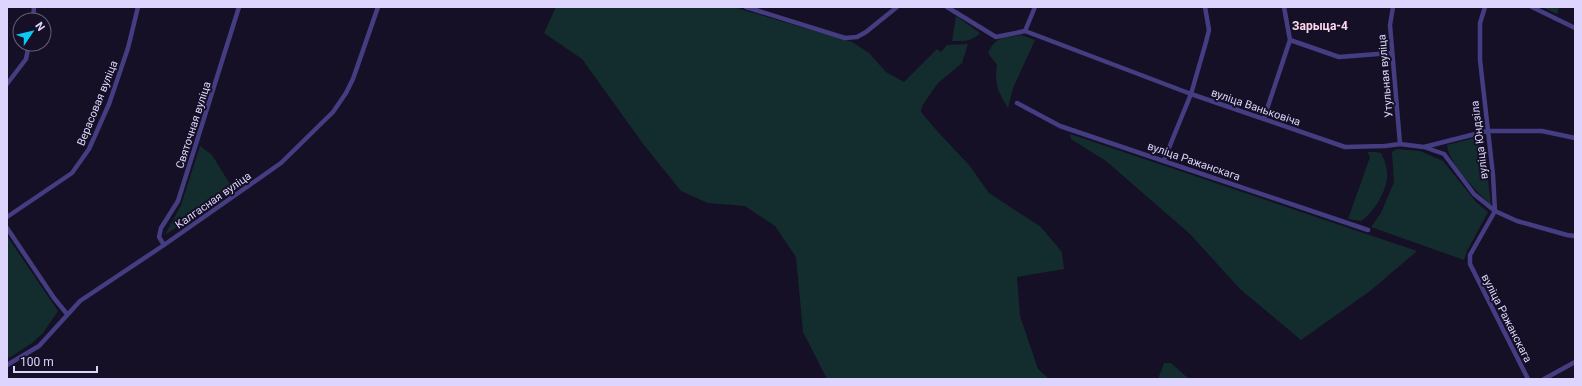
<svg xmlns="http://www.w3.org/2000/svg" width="1582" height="386" viewBox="0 0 1582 386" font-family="Roboto,sans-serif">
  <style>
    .green { fill: #132d2e }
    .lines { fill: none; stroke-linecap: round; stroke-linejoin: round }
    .minor { stroke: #453d82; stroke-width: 4.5 }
    .labels { text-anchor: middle; stroke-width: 4; stroke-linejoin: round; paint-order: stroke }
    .street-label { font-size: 11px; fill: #ddd5fd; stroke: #151025 }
    .neighbourhood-label { font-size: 12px; font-weight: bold; fill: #fdd7ec; stroke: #151025 }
  </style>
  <rect width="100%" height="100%" fill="#151025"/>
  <path class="green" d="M 556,7 L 733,7 L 852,42 L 869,53 L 886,72 L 904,82 L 937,49 L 941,52 L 947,45 L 968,44 L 962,63 L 938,83 L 922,106 L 921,112 L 938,132 L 969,165 L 989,193 L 1041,227 L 1062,252 L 1064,269 L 1017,277 L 1020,316 L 1038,369 L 1049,379 L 827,379 L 803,332 L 796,257 L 775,226 L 745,206 L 708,203 L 681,191 L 644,145 L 582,59 L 544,33 Z
    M 1542,7 L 1559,7 L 1557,14 Z
    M 956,16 L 980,33 C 972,42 963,41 952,41 Z
    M 1021,35 L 1035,40 L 1013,88 L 1008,108 C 998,91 994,85 997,65 L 988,53 C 996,36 1004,38 1021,35 Z
    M 1070,134 L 1417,251 L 1370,291 L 1301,340 L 1240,289 L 1190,234 L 1106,161 L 1071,139 Z
    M 1483,136 L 1491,205 C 1477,192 1449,164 1447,145 Z
    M 200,146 L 212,155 L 233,189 L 165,235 L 181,205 Z
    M 1397,149 L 1420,151 L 1443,161 L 1476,202 L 1488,212 L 1467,251 L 1464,260 L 1371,227 L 1381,213 L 1394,182 L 1392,152 Z
    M 1367,152 L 1375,152 L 1381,153 C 1385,161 1388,170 1387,178 C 1385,194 1374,212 1361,221 L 1348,219 L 1370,157 Z
    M 7,236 L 58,311 L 43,333 L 32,343 L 9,358 L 7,354 Z
    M 1164,363 L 1171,363 L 1189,379 L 1158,379 Z"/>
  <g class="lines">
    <path class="minor" d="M 746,7 L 845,38 L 857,37 L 866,32 L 897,7
      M 947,7 L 996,37 L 1025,31 L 1191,94 L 1345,147 L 1385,146 L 1400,144 L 1424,147 L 1487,131 L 1542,131 L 1575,138
      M 1393,7 L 1390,25 L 1400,144
      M 1485,7 L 1480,23 L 1480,60 L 1493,175 L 1495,211 L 1470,255 L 1470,264 L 1528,379
      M 1532,7 L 1575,28
      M 33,20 L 34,7
      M 1025,31 L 1035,7
      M 1290,40 L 1339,57 L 1391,53
      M 7,84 L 26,59 L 29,44
      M 1017,103 L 1060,126 L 1368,230
      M 1264,118 L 1290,40 L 1284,7
      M 1424,147 L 1444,154 L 1474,194 L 1495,211 L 1517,221 L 1567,235 L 1575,236
      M 1164,160 L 1191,94 L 1206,42 L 1209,30 L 1205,7
      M 7,217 L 72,173 L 89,149 L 109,104 L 128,48 L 138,7
      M 7,228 L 54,298 L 67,314
      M 164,245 L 159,237 L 161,228 L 178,201 L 239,7
      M 7,365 L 39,346 L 80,301 L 164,245 L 281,163 L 333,112 L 346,93 L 353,79 L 378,7
      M 1544,379 L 1575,362"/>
  </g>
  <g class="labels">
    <g class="street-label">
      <text transform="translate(1385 76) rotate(-95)" y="4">Утульная вуліца</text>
      <text transform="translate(97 103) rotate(-68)" y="4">Верасовая вуліца</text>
      <text transform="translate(1256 107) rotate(19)" y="4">вуліца Ваньковіча</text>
      <text transform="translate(193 125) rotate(-72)" y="4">Святочная вуліца</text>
      <text transform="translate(1479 140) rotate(-97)" y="4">вуліца Юндзіла</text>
      <text transform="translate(1194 161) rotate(19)" y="4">вуліца Ражанскага</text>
      <text transform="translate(213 200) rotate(-35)" y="4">Калгасная вуліца</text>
      <text transform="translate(1507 318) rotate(63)" y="4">вуліца Ражанскага</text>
    </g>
    <g class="neighbourhood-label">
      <text x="1320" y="30">Зарыца-4</text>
    </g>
  </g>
  <rect width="1582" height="386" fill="none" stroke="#ddd5fd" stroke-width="16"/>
  <g transform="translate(32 32) rotate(55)"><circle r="19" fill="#151025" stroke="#655f7b"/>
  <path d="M0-3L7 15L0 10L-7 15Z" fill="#0acbf5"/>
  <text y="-6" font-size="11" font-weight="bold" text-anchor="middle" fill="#ddd5fd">N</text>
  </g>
  <path d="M14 366v6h83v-6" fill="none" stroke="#ddd5fd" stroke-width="2"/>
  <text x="20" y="366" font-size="12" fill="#ddd5fd" stroke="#151025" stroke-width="3" paint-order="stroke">100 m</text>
</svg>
